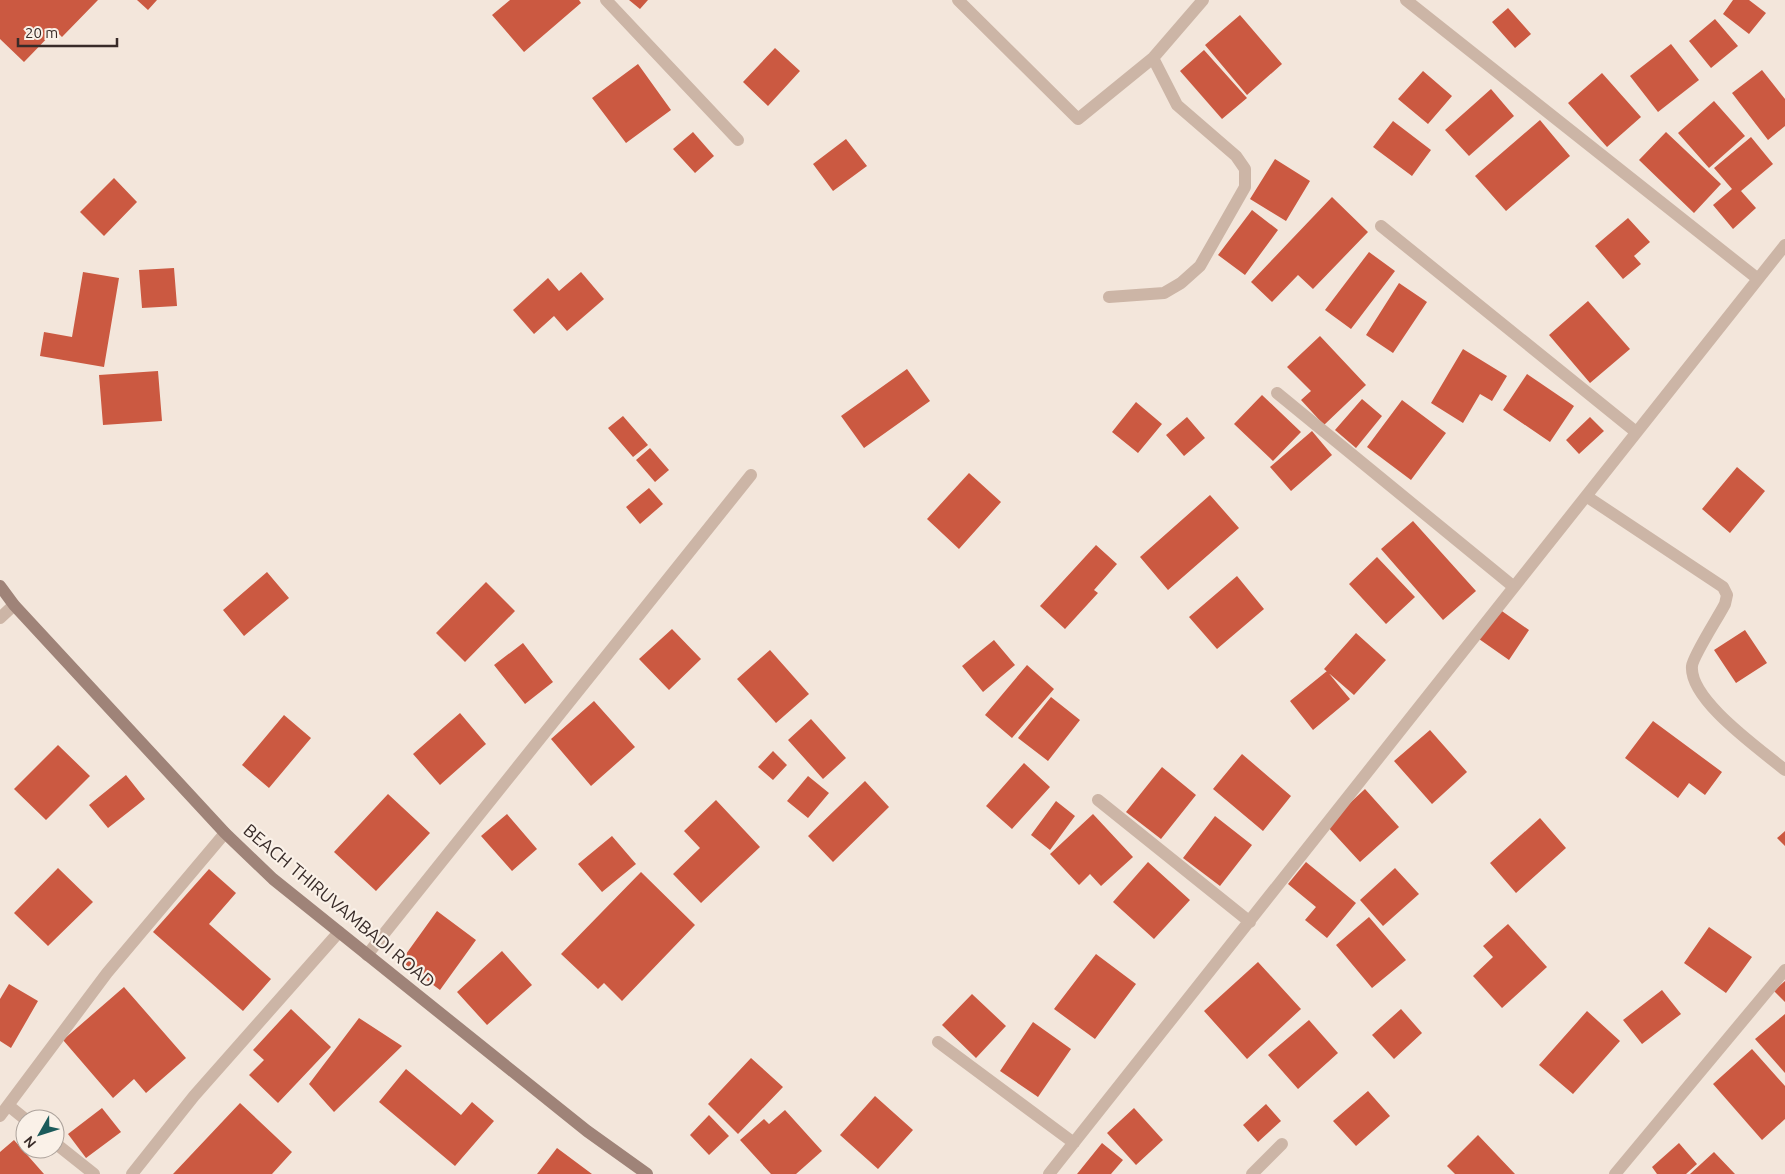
<svg xmlns="http://www.w3.org/2000/svg" width="1785" height="1174" viewBox="0 0 1785 1174" font-family="Ubuntu,sans-serif">
  <style>
    .building { fill: #cb5941 }
    .lines { fill: none; stroke-linecap: round; stroke-linejoin: round }
    .minor { stroke: #ccb5a6; stroke-width: 12 }
    .secondary { stroke: #9f8378; stroke-width: 12 }
    .labels { text-anchor: middle; stroke-width: 4.5; stroke-linejoin: round; paint-order: stroke }
    .street-label { font-size: 18px; fill: #382b28; stroke: #faf1e8 }
  </style>
  <rect width="100%" height="100%" fill="#f3e6db"/>
  <path class="building" d="M 0,0 L 98,0 L 62,37 L 55,30 L 24,62 L 0,39 Z
    M 137,0 L 157,0 L 148,10 Z
    M 510,0 L 579,0 L 581,3 L 524,52 L 492,15 Z
    M 629,0 L 648,0 L 640,9 Z
    M 1733,0 L 1749,0 L 1766,13 L 1749,34 L 1723,14 Z
    M 1508,8 L 1531,34 L 1515,48 L 1492,22 Z
    M 1240,15 L 1282,64 L 1247,95 L 1205,45 Z
    M 1715,19 L 1738,46 L 1711,68 L 1689,41 Z
    M 1671,44 L 1699,80 L 1658,112 L 1630,76 Z
    M 775,48 L 800,71 L 768,106 L 743,82 Z
    M 1204,50 L 1247,98 L 1222,119 L 1180,71 Z
    M 638,64 L 671,110 L 626,143 L 592,98 Z
    M 1762,70 L 1785,99 L 1785,126 L 1768,140 L 1732,93 Z
    M 1423,71 L 1452,96 L 1428,124 L 1398,99 Z
    M 1602,73 L 1641,117 L 1607,147 L 1568,103 Z
    M 1491,89 L 1514,116 L 1469,156 L 1445,130 Z
    M 1714,101 L 1745,136 L 1709,168 L 1678,133 Z
    M 1540,120 L 1570,156 L 1506,211 L 1475,176 Z
    M 1393,121 L 1431,150 L 1412,176 L 1373,147 Z
    M 693,132 L 714,156 L 695,173 L 673,149 Z
    M 1666,132 L 1721,184 L 1694,213 L 1639,160 Z
    M 1751,137 L 1773,164 L 1741,191 L 1756,208 L 1733,229 L 1713,205 L 1732,189 L 1714,168 Z
    M 846,139 L 867,166 L 833,191 L 813,164 Z
    M 1275,159 L 1310,181 L 1286,221 L 1250,199 Z
    M 114,178 L 137,202 L 104,236 L 80,212 Z
    M 1332,197 L 1368,232 L 1313,289 L 1298,275 L 1272,302 L 1251,282 Z
    M 1252,210 L 1278,230 L 1245,275 L 1218,255 Z
    M 1628,218 L 1650,242 L 1634,256 L 1641,264 L 1623,279 L 1595,246 Z
    M 1369,252 L 1395,271 L 1351,329 L 1325,310 Z
    M 174,268 L 177,306 L 142,308 L 139,270 Z
    M 83,272 L 119,278 L 104,367 L 40,356 L 44,332 L 72,337 Z
    M 581,272 L 604,299 L 567,331 L 554,316 L 534,334 L 513,310 L 548,278 L 559,291 Z
    M 1399,283 L 1427,302 L 1393,353 L 1366,335 Z
    M 1588,301 L 1630,349 L 1590,383 L 1549,335 Z
    M 1320,336 L 1366,385 L 1324,425 L 1301,400 L 1311,391 L 1287,367 Z
    M 1463,349 L 1507,376 L 1492,401 L 1480,394 L 1463,423 L 1431,403 Z
    M 907,369 L 930,401 L 864,448 L 841,416 Z
    M 158,371 L 162,421 L 103,425 L 99,375 Z
    M 1527,374 L 1574,406 L 1550,442 L 1503,410 Z
    M 1262,395 L 1301,432 L 1273,461 L 1234,424 Z
    M 1362,399 L 1382,416 L 1356,448 L 1335,430 Z
    M 1402,400 L 1446,433 L 1411,480 L 1367,447 Z
    M 1136,402 L 1162,424 L 1138,453 L 1112,432 Z
    M 623,416 L 648,445 L 633,457 L 608,428 Z
    M 1187,417 L 1205,438 L 1184,456 L 1166,435 Z
    M 1590,417 L 1604,431 L 1579,454 L 1566,440 Z
    M 1312,431 L 1332,455 L 1291,491 L 1270,467 Z
    M 650,448 L 669,470 L 655,482 L 636,460 Z
    M 1737,467 L 1765,491 L 1730,533 L 1702,509 Z
    M 969,473 L 1001,502 L 959,549 L 927,519 Z
    M 649,488 L 663,504 L 640,524 L 626,507 Z
    M 1210,495 L 1239,528 L 1168,590 L 1140,557 Z
    M 1413,521 L 1476,591 L 1443,620 L 1381,549 Z
    M 1096,545 L 1117,564 L 1094,590 L 1098,593 L 1065,629 L 1040,606 Z
    M 1377,557 L 1415,597 L 1386,624 L 1349,584 Z
    M 267,572 L 289,598 L 244,636 L 223,610 Z
    M 1237,576 L 1264,609 L 1217,649 L 1189,617 Z
    M 486,582 L 515,611 L 465,662 L 436,633 Z
    M 1499,609 L 1529,630 L 1509,660 L 1479,639 Z
    M 672,629 L 701,659 L 669,690 L 639,659 Z
    M 1745,630 L 1767,663 L 1736,683 L 1714,650 Z
    M 1356,633 L 1386,660 L 1354,695 L 1324,669 Z
    M 994,640 L 1015,665 L 983,692 L 962,666 Z
    M 523,643 L 553,682 L 525,704 L 494,665 Z
    M 770,650 L 809,694 L 776,723 L 737,679 Z
    M 1027,665 L 1054,689 L 1012,738 L 985,715 Z
    M 1327,671 L 1350,699 L 1313,730 L 1290,701 Z
    M 1051,697 L 1080,720 L 1048,761 L 1018,738 Z
    M 594,701 L 635,747 L 591,786 L 551,739 Z
    M 460,713 L 486,744 L 440,785 L 413,754 Z
    M 284,715 L 311,738 L 269,788 L 242,765 Z
    M 811,719 L 846,758 L 823,779 L 788,740 Z
    M 1653,721 L 1722,772 L 1705,795 L 1689,783 L 1678,798 L 1625,758 Z
    M 1430,730 L 1467,772 L 1432,804 L 1394,761 Z
    M 58,745 L 90,776 L 46,820 L 14,789 Z
    M 773,751 L 787,765 L 773,780 L 758,767 Z
    M 1242,754 L 1291,796 L 1263,831 L 1213,789 Z
    M 1024,763 L 1050,787 L 1012,829 L 986,806 Z
    M 1162,767 L 1196,795 L 1161,839 L 1126,812 Z
    M 126,775 L 145,799 L 108,828 L 89,805 Z
    M 808,776 L 829,793 L 808,818 L 787,801 Z
    M 865,781 L 889,807 L 833,862 L 808,836 Z
    M 1365,789 L 1399,827 L 1360,862 L 1326,825 Z
    M 388,794 L 430,833 L 376,891 L 334,852 Z
    M 716,800 L 760,847 L 701,903 L 673,874 L 700,848 L 684,831 Z
    M 1056,801 L 1075,816 L 1050,850 L 1031,835 Z
    M 507,814 L 537,849 L 512,871 L 481,836 Z
    M 1093,814 L 1133,857 L 1101,886 L 1090,874 L 1079,885 L 1050,854 Z
    M 1215,816 L 1252,845 L 1220,886 L 1183,858 Z
    M 1540,818 L 1566,848 L 1516,893 L 1490,863 Z
    M 1785,831 L 1785,846 L 1777,838 Z
    M 612,836 L 636,864 L 602,892 L 578,864 Z
    M 1148,862 L 1190,900 L 1154,939 L 1113,902 Z
    M 1306,862 L 1356,903 L 1327,938 L 1305,920 L 1316,907 L 1288,884 Z
    M 58,868 L 93,902 L 48,946 L 14,913 Z
    M 1395,868 L 1419,894 L 1383,926 L 1360,900 Z
    M 209,869 L 236,893 L 209,924 L 271,979 L 243,1011 L 153,932 Z
    M 641,872 L 695,925 L 622,1001 L 604,983 L 598,989 L 561,954 Z
    M 437,911 L 476,940 L 440,990 L 401,961 Z
    M 1369,917 L 1406,960 L 1372,988 L 1336,945 Z
    M 1508,924 L 1547,967 L 1502,1008 L 1473,976 L 1493,957 L 1483,946 Z
    M 1709,927 L 1752,957 L 1726,993 L 1684,963 Z
    M 502,951 L 532,985 L 487,1025 L 457,992 Z
    M 1096,954 L 1136,984 L 1095,1039 L 1054,1009 Z
    M 1258,962 L 1301,1009 L 1247,1059 L 1204,1011 Z
    M 1785,981 L 1785,1002 L 1774,991 Z
    M 9,984 L 38,1001 L 11,1048 L 0,1041 L 0,999 Z
    M 124,987 L 186,1058 L 146,1093 L 134,1079 L 113,1098 L 63,1040 Z
    M 1662,990 L 1681,1014 L 1642,1044 L 1623,1020 Z
    M 972,994 L 1006,1026 L 976,1058 L 942,1025 Z
    M 291,1009 L 331,1047 L 278,1103 L 249,1075 L 264,1060 L 253,1050 Z
    M 1401,1009 L 1422,1033 L 1394,1059 L 1372,1035 Z
    M 1587,1011 L 1620,1041 L 1573,1094 L 1539,1065 Z
    M 1785,1014 L 1785,1073 L 1755,1039 Z
    M 359,1018 L 402,1046 L 334,1112 L 309,1084 Z
    M 1309,1020 L 1338,1053 L 1298,1089 L 1268,1055 Z
    M 1033,1022 L 1071,1049 L 1038,1097 L 1000,1071 Z
    M 1752,1049 L 1785,1086 L 1785,1119 L 1762,1140 L 1713,1084 Z
    M 751,1058 L 783,1087 L 738,1134 L 708,1104 Z
    M 406,1069 L 461,1115 L 472,1102 L 494,1121 L 455,1166 L 379,1102 Z
    M 1368,1091 L 1390,1116 L 1356,1146 L 1333,1121 Z
    M 875,1096 L 913,1130 L 878,1169 L 840,1135 Z
    M 240,1103 L 292,1152 L 272,1174 L 173,1174 Z
    M 1266,1104 L 1281,1121 L 1258,1142 L 1243,1125 Z
    M 102,1108 L 121,1132 L 86,1158 L 68,1134 Z
    M 1134,1108 L 1163,1140 L 1136,1165 L 1107,1133 Z
    M 785,1110 L 822,1151 L 796,1174 L 771,1174 L 740,1140 L 764,1119 L 769,1124 Z
    M 709,1115 L 729,1136 L 709,1155 L 690,1135 Z
    M 1478,1135 L 1515,1174 L 1455,1174 L 1447,1166 Z
    M 14,1140 L 44,1174 L 0,1174 L 0,1152 Z
    M 1102,1143 L 1123,1160 L 1111,1174 L 1077,1174 Z
    M 1679,1143 L 1697,1164 L 1686,1174 L 1657,1174 L 1652,1167 Z
    M 557,1148 L 592,1174 L 537,1174 Z
    M 1714,1152 L 1735,1174 L 1690,1174 Z"/>
  <g class="lines">
    <path class="minor" d="M 606,0 L 738,140
      M 958,0 L 1078,119 L 1153,58
      M 1406,0 L 1758,279
      M 1381,226 L 1636,432
      M 1109,297 L 1164,293 L 1181,283 L 1200,266 L 1245,187 L 1245,169 L 1236,156 L 1177,105 L 1153,58 L 1203,0
      M 1277,393 L 1514,587
      M 1586,496 L 1723,587 L 1727,595 L 1725,604 C 1719,616 1693,656 1692,666 C 1689,700 1760,749 1785,770
      M 0,618 L 14,605
      M 1098,800 L 1250,922
      M 367,955 L 751,475
      M 938,1042 L 1074,1143
      M 9,1106 L 25,1119
      M 0,1116 L 107,973 L 225,833
      M 55,1143 L 94,1174
      M 132,1174 L 194,1096 L 339,932
      M 1049,1174 L 1785,245
      M 1252,1174 L 1282,1144
      M 1615,1174 L 1785,970"/>
    <path class="secondary" d="M 0,586 L 14,605 L 225,833 L 273,879 L 587,1131 L 647,1174"/>
  </g>
  <g class="labels">
    <g class="street-label">
      <text transform="translate(339 906) rotate(40)" y="6">BEACH THIRUVAMBADI ROAD</text>
    </g>
  </g>
  <g transform="translate(40 1134) rotate(231)"><circle r="24" fill="#faf1e8" stroke="#aca29b"/>
  <path d="M0-4L9 19L0 12L-9 19Z" fill="#1b5b5b"/>
  <text y="-8" font-size="14" font-weight="bold" text-anchor="middle" fill="#382b28">N</text>
  </g>
  <path d="M18 38v8h99v-8" fill="none" stroke="#382b28" stroke-width="2.5"/>
  <text x="25" y="38" font-size="15" fill="#382b28" stroke="#faf1e8" stroke-width="4" paint-order="stroke">20 m</text>
</svg>
